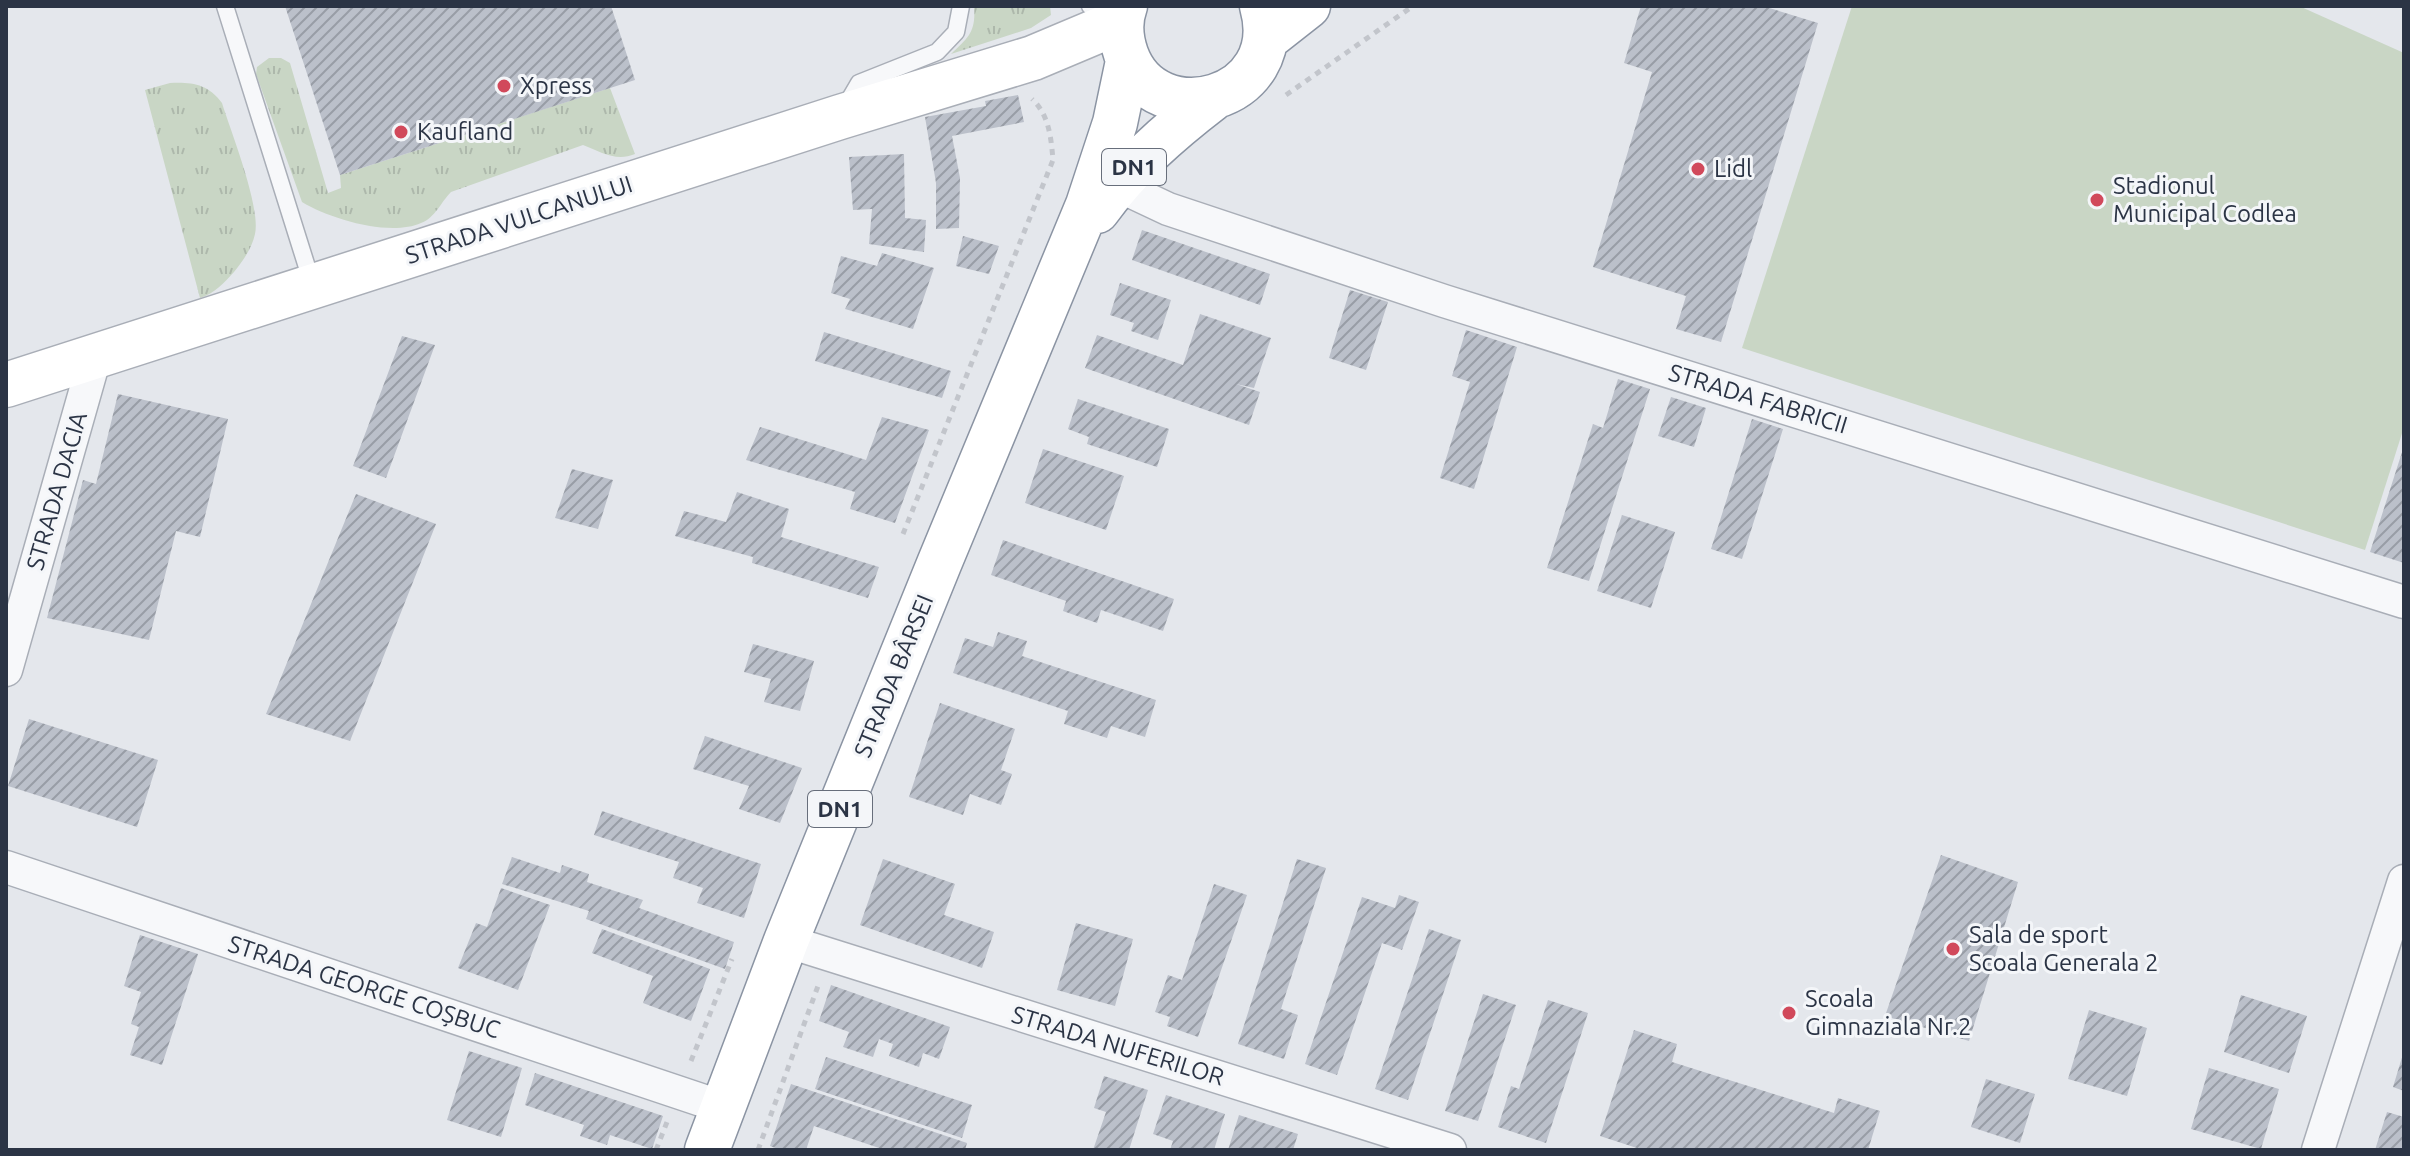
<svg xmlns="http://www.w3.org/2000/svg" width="2410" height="1156" viewBox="0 0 2410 1156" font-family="Ubuntu,sans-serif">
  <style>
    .grass { fill: url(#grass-tufts) }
    .pitch { fill: #c9d6c5 }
    .building { fill: url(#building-hatch) }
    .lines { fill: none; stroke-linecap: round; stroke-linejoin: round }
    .service-casing { stroke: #a9aeb7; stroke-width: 19 }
    .minor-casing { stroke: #a9aeb7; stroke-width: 35 }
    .secondary-casing { stroke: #a9aeb7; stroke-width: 47 }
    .trunk-casing { stroke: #8b94a3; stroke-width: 47 }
    .path { stroke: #c2c5cb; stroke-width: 5; stroke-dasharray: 6 6; stroke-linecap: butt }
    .service { stroke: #f7f8fa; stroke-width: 16 }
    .minor { stroke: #f7f8fa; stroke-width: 32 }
    .secondary { stroke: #fff; stroke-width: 44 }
    .trunk { stroke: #fff; stroke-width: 44 }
    .poi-dot { fill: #d1495b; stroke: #f4f6f9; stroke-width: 3 }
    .labels { text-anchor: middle; stroke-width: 6; stroke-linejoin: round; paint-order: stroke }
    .shield { fill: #f4f6f9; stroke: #676e7b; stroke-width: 2 }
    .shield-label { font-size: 22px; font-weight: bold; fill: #2b3445 }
    .poi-label { font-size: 24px; fill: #2b3445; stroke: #f4f6f9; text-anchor: start }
    .street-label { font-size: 24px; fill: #2b3445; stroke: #f4f6f9 }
  </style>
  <defs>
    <pattern id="grass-tufts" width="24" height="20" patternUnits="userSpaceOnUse" patternTransform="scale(2)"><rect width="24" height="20" fill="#c9d6c5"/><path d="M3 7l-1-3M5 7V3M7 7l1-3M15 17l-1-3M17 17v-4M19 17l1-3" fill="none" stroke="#adb8ab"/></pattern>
    <pattern id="building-hatch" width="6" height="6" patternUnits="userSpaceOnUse" patternTransform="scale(2)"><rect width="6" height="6" fill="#bbc0ca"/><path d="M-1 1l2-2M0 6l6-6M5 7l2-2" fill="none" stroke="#989da6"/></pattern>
  </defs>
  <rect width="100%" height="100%" fill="#e4e7ec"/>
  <path class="grass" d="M 974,6 L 1050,6 L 1051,15 L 1031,28 L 951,54 C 969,37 976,32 974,6 Z
    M 269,58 L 281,58 L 290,63 L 328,193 L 341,188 L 340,175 L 610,88 L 635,154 C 616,162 601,152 583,145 L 451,192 C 441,202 435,218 421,223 C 390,237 330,219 302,202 L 256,74 L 257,67 Z
    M 170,83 C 192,82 208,84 222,103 C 231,132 261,207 255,234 C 252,248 243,261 234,272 C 224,283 215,293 200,298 L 145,90 Z"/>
  <path class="pitch" d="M 1852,6 L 2299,6 L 2404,53 L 2404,427 L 2365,550 L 1742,348 Z"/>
  <path class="building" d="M 285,6 L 611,6 L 635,80 L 340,175 Z
    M 1641,6 L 1763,6 L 1818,23 L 1721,342 L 1676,329 L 1686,296 L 1593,267 L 1652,72 L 1624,63 Z
    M 1018,95 L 1024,122 L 952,136 L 960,178 L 959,228 L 936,229 L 936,183 L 925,117 L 986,106 L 985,101 Z
    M 904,154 L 905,218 L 926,220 L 924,252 L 869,244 L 872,209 L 853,210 L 849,157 Z
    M 1142,230 L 1270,274 L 1260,305 L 1132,260 Z
    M 963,236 L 999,246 L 989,274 L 956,266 Z
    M 882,253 L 934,268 L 913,329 L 845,309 L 850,299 L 831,293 L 841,256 L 877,266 Z
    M 1120,283 L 1171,300 L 1158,340 L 1131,331 L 1134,323 L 1110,315 Z
    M 1350,290 L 1388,302 L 1366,370 L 1329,358 Z
    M 1200,314 L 1271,338 L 1254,388 L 1236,384 L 1260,392 L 1249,425 L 1085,368 L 1097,335 L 1183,365 Z
    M 1466,330 L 1517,347 L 1474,489 L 1440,478 L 1470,382 L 1452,376 Z
    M 824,332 L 951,371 L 942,398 L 815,361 Z
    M 402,336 L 435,345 L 386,478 L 353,466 Z
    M 1618,379 L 1650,389 L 1589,581 L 1547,568 L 1593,424 L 1603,428 Z
    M 118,394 L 228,419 L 200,537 L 176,531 L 149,640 L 47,618 L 83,480 L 96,484 Z
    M 1671,397 L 1706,408 L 1694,447 L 1658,436 Z
    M 1078,399 L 1169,429 L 1157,467 L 1087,444 L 1089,437 L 1068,429 Z
    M 882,417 L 929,430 L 895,523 L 850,509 L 855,492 L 746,460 L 760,427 L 866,460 Z
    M 1752,419 L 1783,429 L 1742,559 L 1711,549 Z
    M 1043,449 L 1124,476 L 1106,530 L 1025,503 Z
    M 2403,449 L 2404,449 L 2404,563 L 2370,552 Z
    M 572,469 L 613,480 L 598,529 L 555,518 Z
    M 737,492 L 789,509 L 781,537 L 879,567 L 868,598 L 752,563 L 753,557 L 675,536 L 684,511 L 726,522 Z
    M 356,494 L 436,524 L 350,741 L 266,714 Z
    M 1622,515 L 1675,532 L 1651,608 L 1597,591 Z
    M 1003,540 L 1174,599 L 1163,631 L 1101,610 L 1097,623 L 1063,611 L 1066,601 L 991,575 Z
    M 998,632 L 1027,641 L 1022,656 L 1156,700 L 1145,737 L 1111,726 L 1107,738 L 1064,724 L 1068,711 L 953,673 L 965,638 L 993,647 Z
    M 753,644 L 814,661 L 800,711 L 764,702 L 771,679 L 744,672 Z
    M 940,703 L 1015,729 L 1001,770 L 1012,774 L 1001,805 L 970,794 L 963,815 L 909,797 Z
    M 29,719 L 158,760 L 137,827 L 8,786 Z
    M 705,736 L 802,768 L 780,823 L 739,809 L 749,786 L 693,769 Z
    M 602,811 L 761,864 L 744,918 L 697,903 L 703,888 L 673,878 L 679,862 L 594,835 Z
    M 1941,855 L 2018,882 L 1969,1041 L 1885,1016 Z
    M 512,857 L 560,873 L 562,865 L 589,874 L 587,882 L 643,900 L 639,908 L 734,942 L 725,969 L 586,919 L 589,911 L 502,884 Z
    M 883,859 L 955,884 L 944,915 L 994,932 L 982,968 L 860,925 Z
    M 1297,859 L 1326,868 L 1281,1009 L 1298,1015 L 1284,1059 L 1238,1044 Z
    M 1214,884 L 1247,895 L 1198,1037 L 1167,1026 L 1170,1017 L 1155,1012 L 1168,975 L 1182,980 Z
    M 501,888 L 550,905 L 518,990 L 458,968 L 476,923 L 487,927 Z
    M 1399,895 L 1419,902 L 1402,950 L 1382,943 L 1337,1075 L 1305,1064 L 1362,897 L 1395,908 Z
    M 1076,923 L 1133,939 L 1115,1006 L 1057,990 Z
    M 602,929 L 710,969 L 691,1021 L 643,1003 L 653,976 L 592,953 Z
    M 1429,929 L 1461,940 L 1408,1100 L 1375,1089 Z
    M 140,935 L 198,954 L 162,1065 L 130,1055 L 139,1027 L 131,1024 L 141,992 L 124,986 Z
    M 831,985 L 950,1027 L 939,1059 L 923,1053 L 919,1067 L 889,1056 L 893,1044 L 879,1039 L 873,1057 L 843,1047 L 849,1032 L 819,1021 Z
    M 1483,994 L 1516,1005 L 1478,1121 L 1445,1111 Z
    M 2241,995 L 2307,1016 L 2289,1073 L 2224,1052 Z
    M 1548,1000 L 1588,1013 L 1546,1143 L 1498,1127 L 1511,1086 L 1519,1089 Z
    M 2089,1010 L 2147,1028 L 2127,1096 L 2068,1079 Z
    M 1634,1030 L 1677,1044 L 1672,1062 L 1834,1113 L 1838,1098 L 1880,1111 L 1868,1150 L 1643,1150 L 1600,1136 Z
    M 469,1051 L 522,1068 L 501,1137 L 447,1120 Z
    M 2403,1054 L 2404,1054 L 2404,1091 L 2393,1087 Z
    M 826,1057 L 972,1105 L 962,1138 L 815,1089 Z
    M 2209,1068 L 2279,1089 L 2261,1149 L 2191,1129 Z
    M 535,1073 L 663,1116 L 652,1149 L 610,1135 L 607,1145 L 580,1136 L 584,1125 L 525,1105 Z
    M 1104,1076 L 1148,1090 L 1129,1150 L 1093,1150 L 1106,1112 L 1094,1108 Z
    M 1986,1079 L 2035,1094 L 2020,1143 L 1971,1127 Z
    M 791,1084 L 967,1143 L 965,1150 L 885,1150 L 814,1126 L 806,1150 L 781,1150 L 770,1146 Z
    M 1166,1095 L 1225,1114 L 1214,1150 L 1170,1150 L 1173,1141 L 1153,1134 Z
    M 2387,1112 L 2404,1117 L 2404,1150 L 2375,1150 Z
    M 1239,1115 L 1298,1134 L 1293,1150 L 1228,1150 Z"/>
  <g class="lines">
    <g class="service-casing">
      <path id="service" d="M 225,6 L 312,283
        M 1090,6 L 1116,13
        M 845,107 L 859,83 L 937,52 L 956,32 L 961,6"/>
    </g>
    <g class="minor-casing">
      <path id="minor" d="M 1117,185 L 1168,209 L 1444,301 L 2404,602
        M 6,670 L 95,357
        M 6,867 L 722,1107
        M 786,941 L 1450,1150
        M 2318,1150 L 2404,881"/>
    </g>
    <g class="secondary-casing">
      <path id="secondary" d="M 6,385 L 840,117 L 1033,58 L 1121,21"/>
    </g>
    <g class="trunk-casing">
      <path id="trunk" d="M 1125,6 C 1119,22 1121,39 1126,54 C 1155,136 1289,101 1262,6
        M 1266,39 L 1308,6
        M 1097,211 C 1129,167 1169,132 1212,99
        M 707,1150 L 786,941 L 939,564 L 1088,205 L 1115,123 L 1128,61"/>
    </g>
    <path class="path" d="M 1286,95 L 1413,6
      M 903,534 L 1053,160 C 1051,137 1049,115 1032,99
      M 691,1061 L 732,959
      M 656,1150 L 667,1122
      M 758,1150 L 818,986"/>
    <use href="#service" class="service"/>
    <use href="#minor" class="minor"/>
    <use href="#secondary" class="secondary"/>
    <use href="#trunk" class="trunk"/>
  </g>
  <g class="poi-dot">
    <circle cx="504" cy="86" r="8"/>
    <circle cx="401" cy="132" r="8"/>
    <circle cx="1698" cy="169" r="8"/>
    <circle cx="2097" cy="200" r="8"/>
    <circle cx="1953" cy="949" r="8"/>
    <circle cx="1789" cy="1013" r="8"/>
  </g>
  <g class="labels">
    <g class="shield">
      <rect x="1102" y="149" width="64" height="36" rx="6"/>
      <rect x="808" y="791" width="64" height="36" rx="6"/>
    </g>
    <g class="shield-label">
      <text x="1134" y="175">DN1</text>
      <text x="840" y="817">DN1</text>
    </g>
    <g class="poi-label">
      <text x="520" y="94">Xpress</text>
      <text x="417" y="140">Kaufland</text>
      <text x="1714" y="177">Lidl</text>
      <text x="2113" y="194">Stadionul<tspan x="2113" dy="28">Municipal Codlea</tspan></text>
      <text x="1969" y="943">Sala de sport<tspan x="1969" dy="28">Scoala Generala 2</tspan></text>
      <text x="1805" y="1007">Scoala<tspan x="1805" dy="28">Gimnaziala Nr.2</tspan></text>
    </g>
    <g class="street-label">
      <text transform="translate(519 220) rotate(-18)" y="8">STRADA VULCANULUI</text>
      <text transform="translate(1758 399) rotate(17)" y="8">STRADA FABRICII</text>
      <text transform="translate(57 491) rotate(-74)" y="8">STRADA DACIA</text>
      <text transform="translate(894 676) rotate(-68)" y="8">STRADA BÂRSEI</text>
      <text transform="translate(364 987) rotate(18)" y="8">STRADA GEORGE COȘBUC</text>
      <text transform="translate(1118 1046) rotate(17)" y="8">STRADA NUFERILOR</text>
    </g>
  </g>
  <rect width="2410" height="1156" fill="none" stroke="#2b3445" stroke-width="16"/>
</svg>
